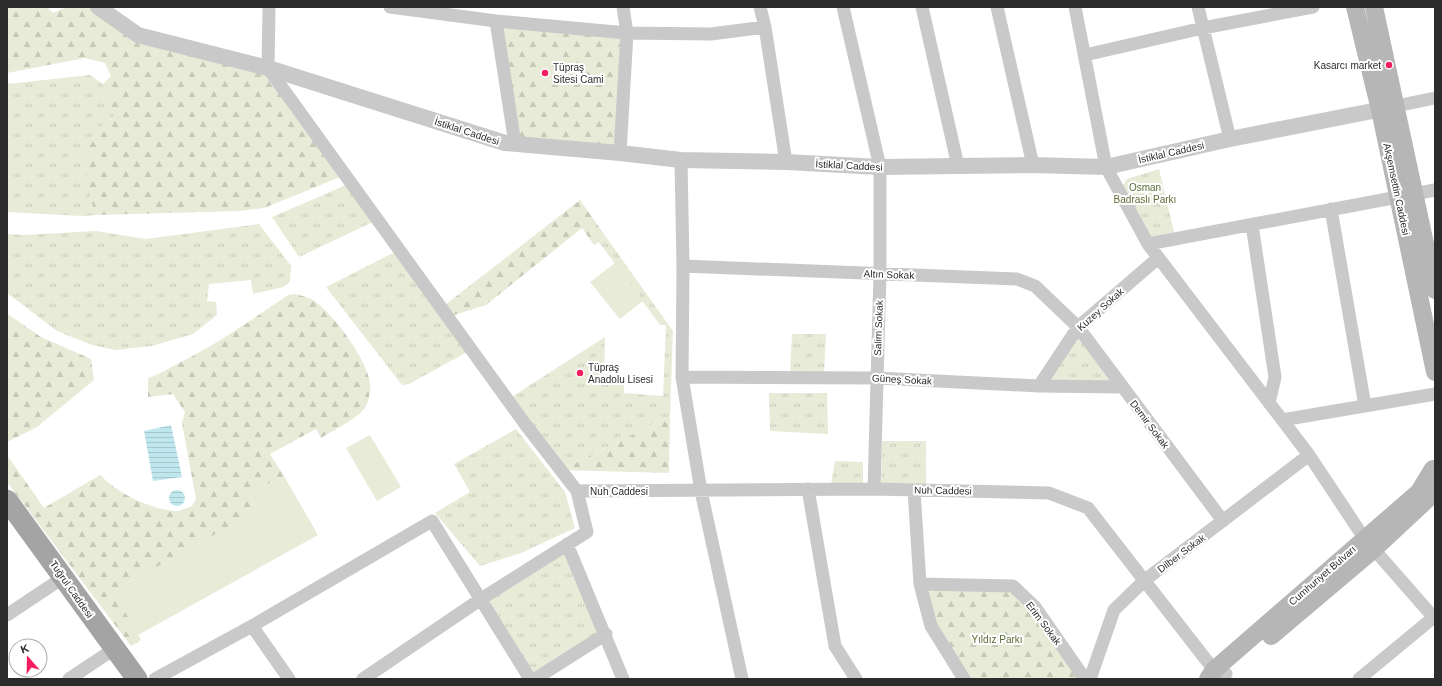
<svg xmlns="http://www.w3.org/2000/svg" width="1442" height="686" viewBox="0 0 1442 686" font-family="Arial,sans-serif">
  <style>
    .grass { fill: url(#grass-tufts) }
    .forest { fill: url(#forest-firs) }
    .pitch { fill: #e7ebd7 }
    .water { fill: url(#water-rules) }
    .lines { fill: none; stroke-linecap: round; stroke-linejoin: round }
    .minor { stroke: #c9c9c9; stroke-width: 13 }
    .tertiary { stroke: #c9c9c9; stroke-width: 16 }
    .secondary { stroke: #b6b6b6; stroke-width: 18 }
    .primary { stroke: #a4a4a4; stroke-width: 21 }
    .poi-dot { fill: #f41d5e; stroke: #fff; stroke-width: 1.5 }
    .labels { text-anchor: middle; stroke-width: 4; stroke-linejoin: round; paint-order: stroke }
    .poi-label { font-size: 10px; fill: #2c2c2c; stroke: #fff; text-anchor: start }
    .street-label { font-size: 10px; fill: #2c2c2c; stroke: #fff }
    .park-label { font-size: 10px; fill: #5b6b36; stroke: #fff }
  </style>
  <defs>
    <pattern id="grass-tufts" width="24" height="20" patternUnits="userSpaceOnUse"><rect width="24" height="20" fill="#e7ebd7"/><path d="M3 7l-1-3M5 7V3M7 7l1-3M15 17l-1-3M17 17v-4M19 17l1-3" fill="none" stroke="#c6cab9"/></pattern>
    <pattern id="forest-firs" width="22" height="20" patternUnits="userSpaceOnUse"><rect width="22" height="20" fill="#e7ebd7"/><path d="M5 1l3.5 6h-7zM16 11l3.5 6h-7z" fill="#c6cab9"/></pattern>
    <pattern id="water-rules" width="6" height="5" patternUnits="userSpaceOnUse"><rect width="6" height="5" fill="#c1e7ee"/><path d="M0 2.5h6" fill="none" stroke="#a6c6cc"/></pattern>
  </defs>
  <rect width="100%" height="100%" fill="#fff"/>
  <path class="grass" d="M 90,75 L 103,84 L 114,116 L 95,132 L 91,202 L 97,215 L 82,216 L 7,212 L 7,84 Z
    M 1159,169 L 1174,232 L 1149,238 L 1121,189 L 1127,179 Z
    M 351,183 L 377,220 L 299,257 L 272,217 Z
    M 259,224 L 291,266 L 290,282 L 283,287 L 253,294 L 251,280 L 209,284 L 207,301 L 216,302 L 217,315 L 193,334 L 152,346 L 116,350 L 92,345 L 57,331 L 7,293 L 7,234 L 24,235 L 96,231 L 146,239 Z
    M 606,237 L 673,331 L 670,416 L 561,470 L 507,400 L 605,337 L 604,377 L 624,376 L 624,393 L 663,396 L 666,325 L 660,325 L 599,242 Z
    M 399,250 L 471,350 L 409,384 L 402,385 L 326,287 Z
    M 1078,327 L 1122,387 L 1039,386 Z
    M 792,334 L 826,334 L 824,372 L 790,373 Z
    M 769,393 L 827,393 L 828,434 L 770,431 Z
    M 516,429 L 565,492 L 575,528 L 521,553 L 480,566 L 435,513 L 470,492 L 454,464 Z
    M 882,441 L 926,441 L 926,484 L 881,483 Z
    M 835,461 L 863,462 L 863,484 L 831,485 Z
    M 567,544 L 606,634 L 535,679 L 481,599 Z"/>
  <path class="forest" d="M 9,7 L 47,7 L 53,13 L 67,7 L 98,7 L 138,35 L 268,68 L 345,175 L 264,208 L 238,211 L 97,215 L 91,202 L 84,161 L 95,132 L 114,116 L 103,84 L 111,76 L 105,63 L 85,58 L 7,73 L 7,12 Z
    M 496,21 L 627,33 L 620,153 L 515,144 Z
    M 580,200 L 606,237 L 594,245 L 582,228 L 486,305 L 448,317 L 441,308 Z
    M 296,294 C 302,296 311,298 316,302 C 336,318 365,357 370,382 C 371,388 369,398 367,404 C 362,417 333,430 321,438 L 316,429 L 270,454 L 284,476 L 248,494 L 257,511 L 114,591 L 141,640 L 131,646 L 7,482 L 7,455 L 44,508 L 100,475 C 119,494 147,508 174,511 C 179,512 186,508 192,506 L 196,499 L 182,423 L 185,412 L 173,394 L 148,397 L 148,378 C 163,373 167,369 181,362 C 219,343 253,319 288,295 Z
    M 9,315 L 41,337 L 91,359 L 94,380 L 37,427 L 7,442 L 7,317 Z
    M 670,416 L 669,473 L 561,470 Z
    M 920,584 L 1013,586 L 1085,679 L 964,679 L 931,626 Z"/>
  <path class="pitch" d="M 615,263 L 643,301 L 620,319 L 590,282 Z
    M 370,435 L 401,487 L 377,501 L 346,448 Z
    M 284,476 L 318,535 L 138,635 L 114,591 L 257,511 L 248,494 Z"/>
  <path class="water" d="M 171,425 L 182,477 L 153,481 L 144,431 Z
    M169 498a8 8 0 1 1 16 0a8 8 0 1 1-16 0Z"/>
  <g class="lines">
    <path class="minor" d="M 269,7 L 268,68 L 525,424 L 577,491 L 587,532 L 481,599 L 363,679
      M 390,7 L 496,21 L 627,33 L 711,34 L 765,27
      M 760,7 L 765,27 L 786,162
      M 843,7 L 880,167 L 880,274 L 874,489
      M 922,7 L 958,166
      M 997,7 L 1033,165
      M 1075,7 L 1106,167 L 1148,244 L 1309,455 L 1364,538 L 1435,619
      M 1198,7 L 1230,139
      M 496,21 L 515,144
      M 1085,55 L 1203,28 L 1313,7
      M 1396,106 L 1435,98
      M 620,153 L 627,33 L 623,7
      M 681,160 L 683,266 L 682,377 L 701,491 L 742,679
      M 1331,209 L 1365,406
      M 1252,225 L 1275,377 L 1269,403
      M 1148,244 L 1435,190
      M 683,266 L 1017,279 L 1035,286 L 1078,327 L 1223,521
      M 682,377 L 877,378 L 1039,386 L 1122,387
      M 1039,386 L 1078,327 L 1157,259
      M 1282,420 L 1435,394
      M 808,489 L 835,646 L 856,679
      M 914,490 L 920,584 L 931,626 L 964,679
      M 577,491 L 874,489 L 1049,493 L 1088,508 L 1214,670 L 1226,674
      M 567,544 L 623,679
      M 920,584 L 1013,586 L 1035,607 L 1085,679
      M 7,615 L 64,577
      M 252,626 L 289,679
      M 69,679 L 114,649
      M 155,679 L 252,626 L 432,521 L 530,679
      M 535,679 L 606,634
      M 1090,679 L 1114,610 L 1145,580 L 1309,455
      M 1359,679 L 1434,617"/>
    <path class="tertiary" d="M 98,7 L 138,35 L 268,68 L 505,143 L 620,153 L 681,160 L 786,162 L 880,167 L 1033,165 L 1106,167 L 1230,139 L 1393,107"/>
    <path class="secondary" d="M 1355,7 L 1380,110 L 1435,372
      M 1374,7 L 1435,290
      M 1271,636 L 1374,549 L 1435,492
      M 1208,679 L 1214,670 L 1419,492 L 1433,469"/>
    <path class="primary" d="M 7,500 L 137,679"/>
  </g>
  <g class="poi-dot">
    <circle cx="1389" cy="65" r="4"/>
    <circle cx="545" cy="73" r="4"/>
    <circle cx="580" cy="373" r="4"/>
  </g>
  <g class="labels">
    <g class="poi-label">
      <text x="1381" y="69" text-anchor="end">Kasarcı market</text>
      <text x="553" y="71">Tüpraş<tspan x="553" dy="12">Sitesi Cami</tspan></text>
      <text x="588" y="371">Tüpraş<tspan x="588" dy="12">Anadolu Lisesi</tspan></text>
    </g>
    <g class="street-label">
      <text transform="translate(467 131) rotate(18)" y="4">İstiklal Caddesi</text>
      <text transform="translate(1171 152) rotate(-13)" y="4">İstiklal Caddesi</text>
      <text transform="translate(849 165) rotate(3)" y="4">İstiklal Caddesi</text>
      <text transform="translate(1397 189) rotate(78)" y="4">Akşemsettin Caddesi</text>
      <text transform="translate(889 274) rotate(2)" y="4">Altın Sokak</text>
      <text transform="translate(1100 309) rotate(-42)" y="4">Kuzey Sokak</text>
      <text transform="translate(878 328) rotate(-88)" y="4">Salim Sokak</text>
      <text transform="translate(902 379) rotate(3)" y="4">Güneş Sokak</text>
      <text transform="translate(1150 424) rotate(53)" y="4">Demir Sokak</text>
      <text transform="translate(943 490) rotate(1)" y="4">Nuh Caddesi</text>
      <text x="619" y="495">Nuh Caddesi</text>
      <text transform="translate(1181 553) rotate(-37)" y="4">Dilber Sokak</text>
      <text transform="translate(1322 575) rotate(-41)" y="4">Cumhuriyet Bulvarı</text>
      <text transform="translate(72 589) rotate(55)" y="4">Tuğrul Caddesi</text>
      <text transform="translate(1044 623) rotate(53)" y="4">Erim Sokak</text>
    </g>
    <g class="park-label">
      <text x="1145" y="191">Osman<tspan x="1145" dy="12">Badraslı Parkı</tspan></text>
      <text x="997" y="643">Yıldız Parkı</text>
    </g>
  </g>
  <rect width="1442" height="686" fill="none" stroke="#2c2c2c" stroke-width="16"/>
  <g transform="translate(28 658) rotate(340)"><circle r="19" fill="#ffffff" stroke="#ababab"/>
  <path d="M0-3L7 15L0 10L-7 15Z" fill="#f41d5e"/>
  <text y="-6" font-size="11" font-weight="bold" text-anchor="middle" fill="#2c2c2c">K</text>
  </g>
</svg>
